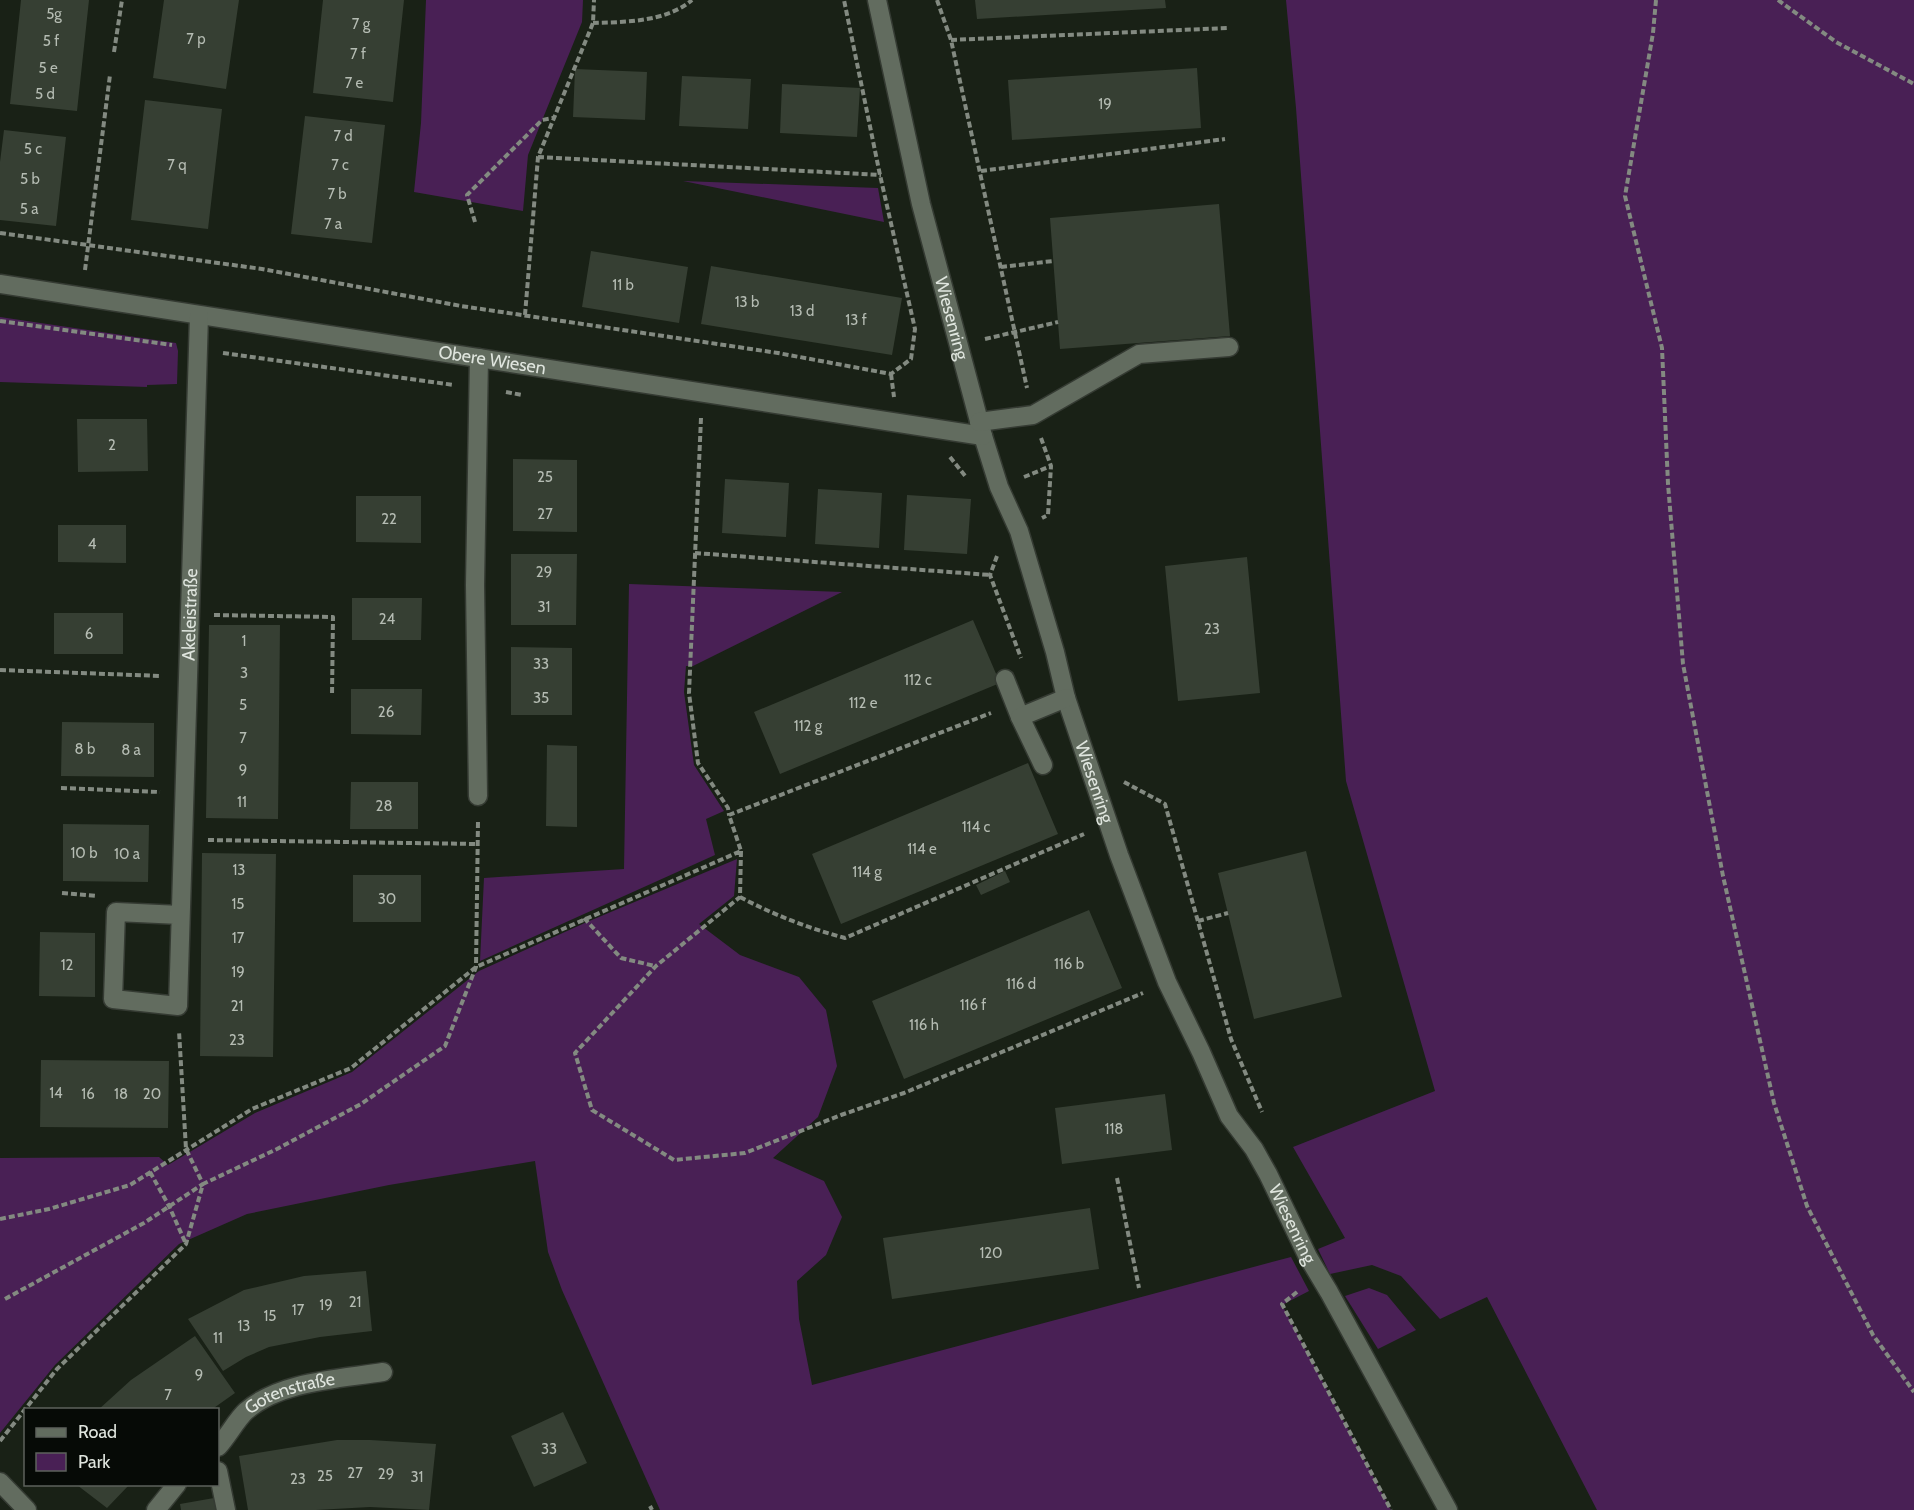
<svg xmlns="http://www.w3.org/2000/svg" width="1914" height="1510" viewBox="0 0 1914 1510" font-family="Cabin,sans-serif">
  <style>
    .green { fill: #492055 }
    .building { fill: #363f33 }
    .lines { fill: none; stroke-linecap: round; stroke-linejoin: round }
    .minor-casing { stroke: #353b33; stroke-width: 21 }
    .path { stroke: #838a81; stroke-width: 4; stroke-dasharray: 6 3; stroke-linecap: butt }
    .minor { stroke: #626c5f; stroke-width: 18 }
    .labels { text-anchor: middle; stroke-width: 6; stroke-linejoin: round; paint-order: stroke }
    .number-label { font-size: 15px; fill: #b5bcb3 }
    .street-label { font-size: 18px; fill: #dfe5de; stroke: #060a06 }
  </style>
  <rect width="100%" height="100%" fill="#192116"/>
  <path class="green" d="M 426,0 L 583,0 L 582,22 L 528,155 L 523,211 L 414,192 L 421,123 Z
    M 1286,0 L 1914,0 L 1914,1510 L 1597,1510 L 1487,1297 L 1440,1319 L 1401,1276 L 1372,1265 L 1330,1274 L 1318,1249 L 1345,1238 L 1293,1147 L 1435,1091 L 1346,781 L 1296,108 Z
    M 683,181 L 878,188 L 884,222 Z
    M 0,317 L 176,343 L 178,351 L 177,384 L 147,385 L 147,387 L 0,382 Z
    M 629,584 L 842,592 L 693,666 L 686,666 L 684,692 L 694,765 L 724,811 L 706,819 L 715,855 L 480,961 L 484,878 L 624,869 Z
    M 737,859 L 734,896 L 699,924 L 740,955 L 799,977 L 826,1010 L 837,1066 L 818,1117 L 773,1158 L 824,1181 L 842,1217 L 826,1255 L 797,1281 L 799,1319 L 812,1385 L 1291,1257 L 1309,1291 L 1282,1305 L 1391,1510 L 660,1510 L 562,1290 L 548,1252 L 535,1161 L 389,1185 L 247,1214 L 179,1244 L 55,1365 L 0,1433 L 0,1158 L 159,1157 L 168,1165 L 255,1113 L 352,1072 L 479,971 L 587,922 Z
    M 1369,1288 L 1387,1295 L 1416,1330 L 1378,1349 L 1345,1296 Z"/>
  <path class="building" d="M 21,0 L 89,0 L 77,111 L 10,104 Z
    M 164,0 L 239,0 L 226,89 L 153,78 Z
    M 323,0 L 404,0 L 393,102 L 313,93 Z
    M 975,0 L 1165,0 L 1166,8 L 977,19 Z
    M 1197,68 L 1201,128 L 1012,140 L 1008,80 Z
    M 575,69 L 647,72 L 645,120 L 573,117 Z
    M 682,76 L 751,79 L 748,129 L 679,126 Z
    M 782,84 L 860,88 L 857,137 L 780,133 Z
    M 145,100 L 222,109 L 208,229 L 131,220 Z
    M 305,116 L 385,125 L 372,243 L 291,234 Z
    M 4,130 L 66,137 L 56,226 L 0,220 L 0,162 Z
    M 1219,204 L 1230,336 L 1060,349 L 1050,218 Z
    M 591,251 L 688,267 L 679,323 L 582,307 Z
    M 711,266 L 902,298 L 892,355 L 701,324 Z
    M 77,419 L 147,419 L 148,471 L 78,472 Z
    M 513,459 L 577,460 L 577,532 L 513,531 Z
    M 725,479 L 789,483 L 786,537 L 722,533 Z
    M 818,489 L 882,493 L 879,548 L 815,544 Z
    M 907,495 L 971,499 L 967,554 L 904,550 Z
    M 356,496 L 421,496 L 421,543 L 356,542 Z
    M 58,525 L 126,525 L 126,563 L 58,562 Z
    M 511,554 L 577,554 L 576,625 L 511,625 Z
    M 1247,557 L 1260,693 L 1178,701 L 1165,566 Z
    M 352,598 L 422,598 L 421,640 L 352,640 Z
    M 54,613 L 123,613 L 123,654 L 54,654 Z
    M 973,620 L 1000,683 L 780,774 L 754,712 Z
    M 209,625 L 280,625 L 278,819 L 206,818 Z
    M 511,647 L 572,648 L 572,715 L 511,715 Z
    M 351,689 L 422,689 L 421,735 L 351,734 Z
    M 62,722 L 154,723 L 154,777 L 61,776 Z
    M 547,745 L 577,746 L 577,827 L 546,826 Z
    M 1028,763 L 1058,834 L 841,924 L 812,854 Z
    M 351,782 L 418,782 L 418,829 L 350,829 Z
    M 63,824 L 149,825 L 148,882 L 63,881 Z
    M 1306,851 L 1342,997 L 1254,1019 L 1218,873 Z
    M 202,853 L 276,854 L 273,1057 L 200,1056 Z
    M 1005,871 L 1010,882 L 981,895 L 976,885 Z
    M 353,875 L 421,875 L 421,922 L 353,922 Z
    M 1089,910 L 1122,988 L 904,1079 L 872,1001 Z
    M 40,932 L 95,933 L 95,997 L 39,996 Z
    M 41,1060 L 169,1061 L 168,1128 L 40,1127 Z
    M 1165,1094 L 1172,1150 L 1062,1164 L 1055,1108 Z
    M 1090,1208 L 1099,1269 L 892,1299 L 883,1238 Z
    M 366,1271 L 372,1331 L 320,1337 L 269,1347 L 246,1357 L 223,1371 L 188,1319 L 244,1290 L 304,1276 Z
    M 195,1336 L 235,1393 L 211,1410 L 98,1410 L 131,1380 Z
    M 563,1412 L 587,1463 L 534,1487 L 511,1436 Z
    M 337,1440 L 370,1440 L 436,1444 L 429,1510 L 370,1507 L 316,1510 L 248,1510 L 239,1456 Z
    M 77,1485 L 129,1485 L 107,1508 Z
    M 214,1498 L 216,1510 L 181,1510 L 180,1504 Z"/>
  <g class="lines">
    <g class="minor-casing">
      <g id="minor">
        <path id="s1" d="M 877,0 L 921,204 L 983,436 L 999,487 L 1019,531 L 1055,652 L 1066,698 L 1119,855 L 1167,982 L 1201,1052 L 1229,1116 L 1254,1149 L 1268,1174 L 1308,1257 L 1329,1292 L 1448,1510"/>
        <path id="s2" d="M 0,284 L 983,436"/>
        <path d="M 979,422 L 1033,415 L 1139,354 L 1229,347"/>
        <path d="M 1005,679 L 1020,717"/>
        <path d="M 1043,765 L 1020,717 L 1066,698"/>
        <path d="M 478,796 L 475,585 L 479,358"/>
        <path id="s3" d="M 180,915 L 116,912 L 113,999 L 178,1006 L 199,316"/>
        <path id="s4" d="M 218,1447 C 228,1436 237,1419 246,1411 C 280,1381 340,1379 383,1372"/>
        <path d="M 218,1471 L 226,1510"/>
        <path d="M 0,1482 L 27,1510"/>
        <path d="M 156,1510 L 177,1484"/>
      </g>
    </g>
    <path class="path" d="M 937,0 L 951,40 L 1027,388
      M 1656,0 L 1653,33 L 1625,196 L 1662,348 L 1668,484 L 1683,664 L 1723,876 L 1774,1103 L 1807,1206 L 1873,1335 L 1914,1392
      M 1778,0 L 1836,42 L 1914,84
      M 593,23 C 626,22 666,22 692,0
      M 951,40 L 1227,28
      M 114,52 L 122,0
      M 538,157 L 881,175
      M 981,171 L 1225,139
      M 475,222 L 467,195 L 542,120 L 553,118
      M 0,233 L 262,269 L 461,306 L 778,353 L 891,374 L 911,359 L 915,329 L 880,175 L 844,0
      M 1001,267 L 1053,261
      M 85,270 L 110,75
      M 525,315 L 538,157 L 593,23 L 594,0
      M 0,321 L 172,345
      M 985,339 L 1058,322
      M 223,353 L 454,385
      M 891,374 L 894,397
      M 506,392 L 522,395
      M 701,418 L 689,693 L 698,763 L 728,808 L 729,815
      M 1041,438 L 1051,466 L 1048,515 L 1042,518
      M 950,457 L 966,477
      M 1024,477 L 1051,466
      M 695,553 L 990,575
      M 997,556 L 990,575 L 1021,658
      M 214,615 L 333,617 L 332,696
      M 0,670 L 161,676
      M 1124,782 L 1165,804 L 1231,1039 L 1262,1112
      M 61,788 L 160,792
      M 208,840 L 477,844
      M 741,851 L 740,897 L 656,966 L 575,1053 L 592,1110 L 674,1160 L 745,1153 L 841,1115 L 904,1093 L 1143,993
      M 62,893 L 97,896
      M 740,897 C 774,915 808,928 845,938 L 1084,834
      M 584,918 L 621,958 L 655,966
      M 1198,921 L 1228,913
      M 150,1172 L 169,1206 L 186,1244
      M 1117,1178 L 1139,1288
      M 0,1219 L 49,1209 L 130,1185 L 252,1109 L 351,1068 L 476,967 L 741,851 L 729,815 L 991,713
      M 1297,1292 L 1282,1304 L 1391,1510
      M 5,1299 L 144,1223 L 203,1184 L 186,1149 L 179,1031
      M 0,1441 L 57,1369 L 186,1244 L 203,1184 L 277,1149 L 361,1104 L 445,1046 L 476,967 L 478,821
      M 650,1506 L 652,1510"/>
    <use href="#minor" class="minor"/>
  </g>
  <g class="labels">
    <g class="number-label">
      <text x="54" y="19">5g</text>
      <text x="361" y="29">7 g</text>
      <text x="196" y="44">7 p</text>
      <text x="51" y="46">5 f</text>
      <text x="358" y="59">7 f</text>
      <text x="48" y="73">5 e</text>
      <text x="354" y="88">7 e</text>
      <text x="45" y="99">5 d</text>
      <text x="1105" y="109">19</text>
      <text x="343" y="141">7 d</text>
      <text x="33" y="154">5 c</text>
      <text x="177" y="170">7 q</text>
      <text x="340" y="170">7 c</text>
      <text x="30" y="184">5 b</text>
      <text x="337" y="199">7 b</text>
      <text x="29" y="214">5 a</text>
      <text x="333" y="229">7 a</text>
      <text x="623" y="290">11 b</text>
      <text x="747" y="307">13 b</text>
      <text x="802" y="316">13 d</text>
      <text x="856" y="325">13 f</text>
      <text x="112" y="450">2</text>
      <text x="545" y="482">25</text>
      <text x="545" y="519">27</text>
      <text x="389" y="524">22</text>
      <text x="92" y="549">4</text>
      <text x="544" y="577">29</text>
      <text x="544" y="612">31</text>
      <text x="387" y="624">24</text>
      <text x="1212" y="634">23</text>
      <text x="89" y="639">6</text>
      <text x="244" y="646">1</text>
      <text x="541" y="669">33</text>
      <text x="244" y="678">3</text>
      <text x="918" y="685">112 c</text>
      <text x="541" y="703">35</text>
      <text x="863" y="708">112 e</text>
      <text x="243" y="710">5</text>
      <text x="386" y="717">26</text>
      <text x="808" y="731">112 g</text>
      <text x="243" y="743">7</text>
      <text x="85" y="754">8 b</text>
      <text x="131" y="755">8 a</text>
      <text x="243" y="775">9</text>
      <text x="242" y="807">11</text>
      <text x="384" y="811">28</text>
      <text x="976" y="832">114 c</text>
      <text x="922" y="854">114 e</text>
      <text x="84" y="858">10 b</text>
      <text x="127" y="859">10 a</text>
      <text x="239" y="875">13</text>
      <text x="867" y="877">114 g</text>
      <text x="387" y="904">30</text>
      <text x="238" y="909">15</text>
      <text x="238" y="943">17</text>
      <text x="1069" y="969">116 b</text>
      <text x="67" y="970">12</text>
      <text x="238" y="977">19</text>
      <text x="1021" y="989">116 d</text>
      <text x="973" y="1010">116 f</text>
      <text x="237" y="1011">21</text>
      <text x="924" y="1030">116 h</text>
      <text x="237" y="1045">23</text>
      <text x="56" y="1098">14</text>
      <text x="88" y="1099">16</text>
      <text x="121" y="1099">18</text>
      <text x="152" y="1099">20</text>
      <text x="1114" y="1134">118</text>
      <text x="991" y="1258">120</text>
      <text x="355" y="1307">21</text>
      <text x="326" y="1310">19</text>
      <text x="298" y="1315">17</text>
      <text x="270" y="1321">15</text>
      <text x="244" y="1331">13</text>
      <text x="218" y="1343">11</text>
      <text x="199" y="1380">9</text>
      <text x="168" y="1400">7</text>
      <text x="549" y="1454">33</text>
      <text x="355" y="1478">27</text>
      <text x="386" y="1479">29</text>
      <text x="325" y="1481">25</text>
      <text x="417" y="1482">31</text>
      <text x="298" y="1484">23</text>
    </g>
    <g class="street-label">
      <text dy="6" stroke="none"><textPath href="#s1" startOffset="327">Wiesenring</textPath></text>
      <text dy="6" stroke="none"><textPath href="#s2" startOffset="498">Obere Wiesen</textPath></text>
      <text dy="6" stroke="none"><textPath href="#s3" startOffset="608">Akeleistraße</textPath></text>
      <text dy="6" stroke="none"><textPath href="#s1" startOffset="813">Wiesenring</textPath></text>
      <text dy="6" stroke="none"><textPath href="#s1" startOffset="1299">Wiesenring</textPath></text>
      <text dy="6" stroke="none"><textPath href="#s4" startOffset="94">Gotenstraße</textPath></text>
    </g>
  </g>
  <rect x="24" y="1408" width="195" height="78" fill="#060a06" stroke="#5d625c" stroke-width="1.5"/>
  <rect x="36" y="1428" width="30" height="9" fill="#626c5f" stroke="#5d625c" stroke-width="1.5"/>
  <text x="78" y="1438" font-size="18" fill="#dfe5de">Road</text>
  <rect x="36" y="1453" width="30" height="18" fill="#492055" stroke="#5d625c" stroke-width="1.5"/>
  <text x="78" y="1468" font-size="18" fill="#dfe5de">Park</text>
</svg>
